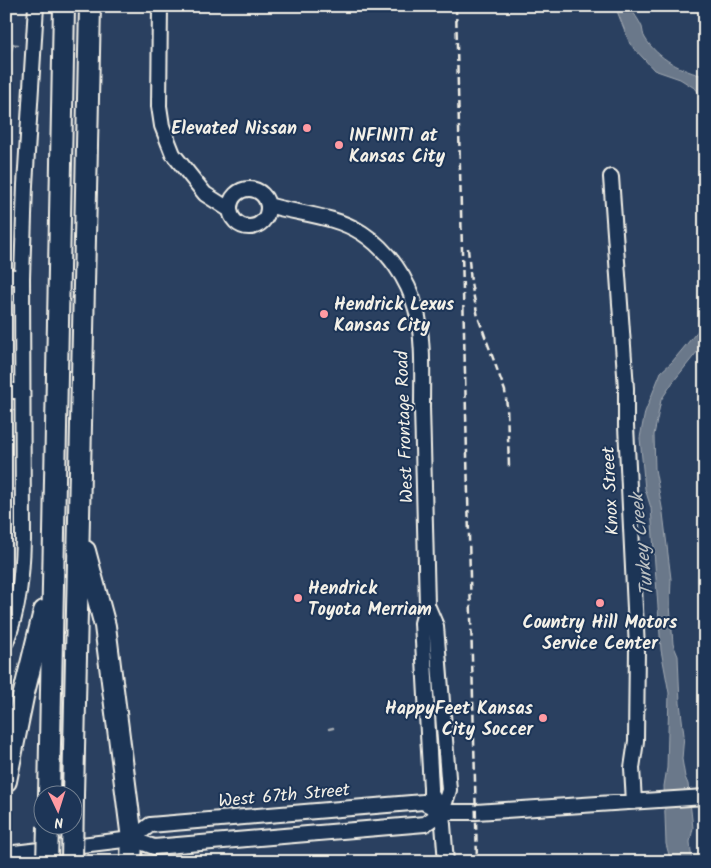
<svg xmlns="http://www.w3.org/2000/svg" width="711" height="868" viewBox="0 0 711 868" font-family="Kalam,sans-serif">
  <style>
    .water { fill: #6a788a; stroke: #a1a8b0 }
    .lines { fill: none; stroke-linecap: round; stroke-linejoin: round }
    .stream { stroke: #a1a8b0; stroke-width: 2.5 }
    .minor-casing { stroke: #f4f1e8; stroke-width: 18 }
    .highway-casing { stroke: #f4f1e8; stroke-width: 24 }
    .minor { stroke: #1d3557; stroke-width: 14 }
    .highway { stroke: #1d3557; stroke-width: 20 }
    .rail { stroke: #f4f1e8; stroke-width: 2.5; stroke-dasharray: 8 4; stroke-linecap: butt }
    .highway-bridge-casing { stroke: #f4f1e8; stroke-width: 24; stroke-linecap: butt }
    .highway-bridge { stroke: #1d3557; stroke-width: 20 }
    .poi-dot { fill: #ff9aa2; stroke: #1d3557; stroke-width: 2 }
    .labels { text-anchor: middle; stroke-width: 4; stroke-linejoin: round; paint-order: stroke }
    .poi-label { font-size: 18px; font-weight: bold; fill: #f4f1e8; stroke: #1d3557; text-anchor: start }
    .street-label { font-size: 18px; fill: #f4f1e8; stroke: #1d3557 }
    .water-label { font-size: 19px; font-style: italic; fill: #bdc1c2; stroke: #1d3557 }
  </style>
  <rect width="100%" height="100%" fill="#2a4060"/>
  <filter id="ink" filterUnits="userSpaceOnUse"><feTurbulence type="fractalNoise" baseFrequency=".02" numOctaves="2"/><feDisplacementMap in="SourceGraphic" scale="10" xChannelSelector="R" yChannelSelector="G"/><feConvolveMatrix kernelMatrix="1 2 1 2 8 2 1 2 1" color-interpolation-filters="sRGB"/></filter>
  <g filter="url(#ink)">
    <path class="water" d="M 615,6 L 630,6 C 633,13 639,20 642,27 C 643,31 643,35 645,38 C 657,58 683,72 705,76 L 705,101 L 696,89 L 680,79 L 654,70 L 644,59 L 630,44 Z
      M 705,322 L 705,342 L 673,382 L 661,400 L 654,435 L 655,469 L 663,513 L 671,579 L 670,604 L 673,644 L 678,656 L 680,703 L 684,735 L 682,759 L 685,777 L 688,784 L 693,828 L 690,842 L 692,862 L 671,862 L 666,844 L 664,786 L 667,768 L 669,693 L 661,650 L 651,508 L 645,489 L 640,438 L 645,412 L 661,372 L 672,362 Z"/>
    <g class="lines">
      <path class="stream" d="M 436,6 L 445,10
        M 6,44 L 18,45
        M 6,93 L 7,64 L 13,44
        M 6,315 L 8,319
        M 329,729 L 333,728"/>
      <g class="minor-casing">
        <path id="minor" d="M 160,6 L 159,106 L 162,126 L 173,154 L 205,194 L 230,210
          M 611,177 L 626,388 L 626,426 L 637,649 L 636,741 L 632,768 L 634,802
          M230 208a19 19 0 1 1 38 0a19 19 0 1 1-38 0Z
          M 268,205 C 298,214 334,215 362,233 C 388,250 408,279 416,309 C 424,337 422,377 422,407 C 424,473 425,539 427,605 L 422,623 L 431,788 L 431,794 L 442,812
          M 6,276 L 22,278
          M 6,391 L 22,391
          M 427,605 L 436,626 L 449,790 L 442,812 L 446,862
          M 6,642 C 19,609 22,575 23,540 L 22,278 L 25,185 L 36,6
          M 132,839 L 150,825 L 423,802 L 442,812 L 476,812 L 705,797
          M 6,854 L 132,839 L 154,847 L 425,824 L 442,812"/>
      </g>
      <g class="highway-casing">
        <path id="highway" d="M 85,551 L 105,626 L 132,839 L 131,862
          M 6,781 L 23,697 L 44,611
          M 49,796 L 64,6
          M 73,796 L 90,6"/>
      </g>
      <use href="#minor" class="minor"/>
      <use href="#highway" class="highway"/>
      <path class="rail" d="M 456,6 L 477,862
        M 468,248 L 471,283 L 478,317 L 505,391 L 507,406 L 509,467"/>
      <g class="highway-bridge-casing">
        <path id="highway-bridge" d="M 47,862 L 48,826
          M 72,862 L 73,796"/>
      </g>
      <use href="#highway-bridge" class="highway-bridge"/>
    </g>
  </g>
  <g class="poi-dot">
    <circle cx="307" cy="128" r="5"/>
    <circle cx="339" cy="145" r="5"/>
    <circle cx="324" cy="314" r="5"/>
    <circle cx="298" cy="598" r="5"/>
    <circle cx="600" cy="603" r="5"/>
    <circle cx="543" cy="718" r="5"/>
  </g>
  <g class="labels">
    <g class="poi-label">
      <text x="297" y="134" text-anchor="end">Elevated Nissan</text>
      <text x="349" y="141">INFINITI at<tspan x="349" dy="21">Kansas City</tspan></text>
      <text x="334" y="310">Hendrick Lexus<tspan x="334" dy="21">Kansas City</tspan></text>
      <text x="308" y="594">Hendrick<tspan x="308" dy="21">Toyota Merriam</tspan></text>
      <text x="600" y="628" text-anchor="middle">Country Hill Motors<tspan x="600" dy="21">Service Center</tspan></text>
      <text x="533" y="714" text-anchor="end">HappyFeet Kansas<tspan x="533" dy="21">City Soccer</tspan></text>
    </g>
    <g class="street-label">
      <text transform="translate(404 427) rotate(-92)" y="6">West Frontage Road</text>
      <text transform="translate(610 491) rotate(-93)" y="6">Knox Street</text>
      <text transform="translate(284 795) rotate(-5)" y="6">West 67th Street</text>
    </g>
    <g class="water-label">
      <text transform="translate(641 545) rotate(-96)" y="7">Turkey Creek</text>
    </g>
  </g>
  <rect width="711" height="868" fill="none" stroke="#1d3557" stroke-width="25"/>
  <rect x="12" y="12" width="686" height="843" fill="none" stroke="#f4f1e8" stroke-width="2" filter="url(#ink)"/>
  <g transform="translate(58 810) rotate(176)"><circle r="24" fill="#1d3557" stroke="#738091"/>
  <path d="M0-4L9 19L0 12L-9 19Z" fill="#ff9aa2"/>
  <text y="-8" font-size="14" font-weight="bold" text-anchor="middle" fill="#f4f1e8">N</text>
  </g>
</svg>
